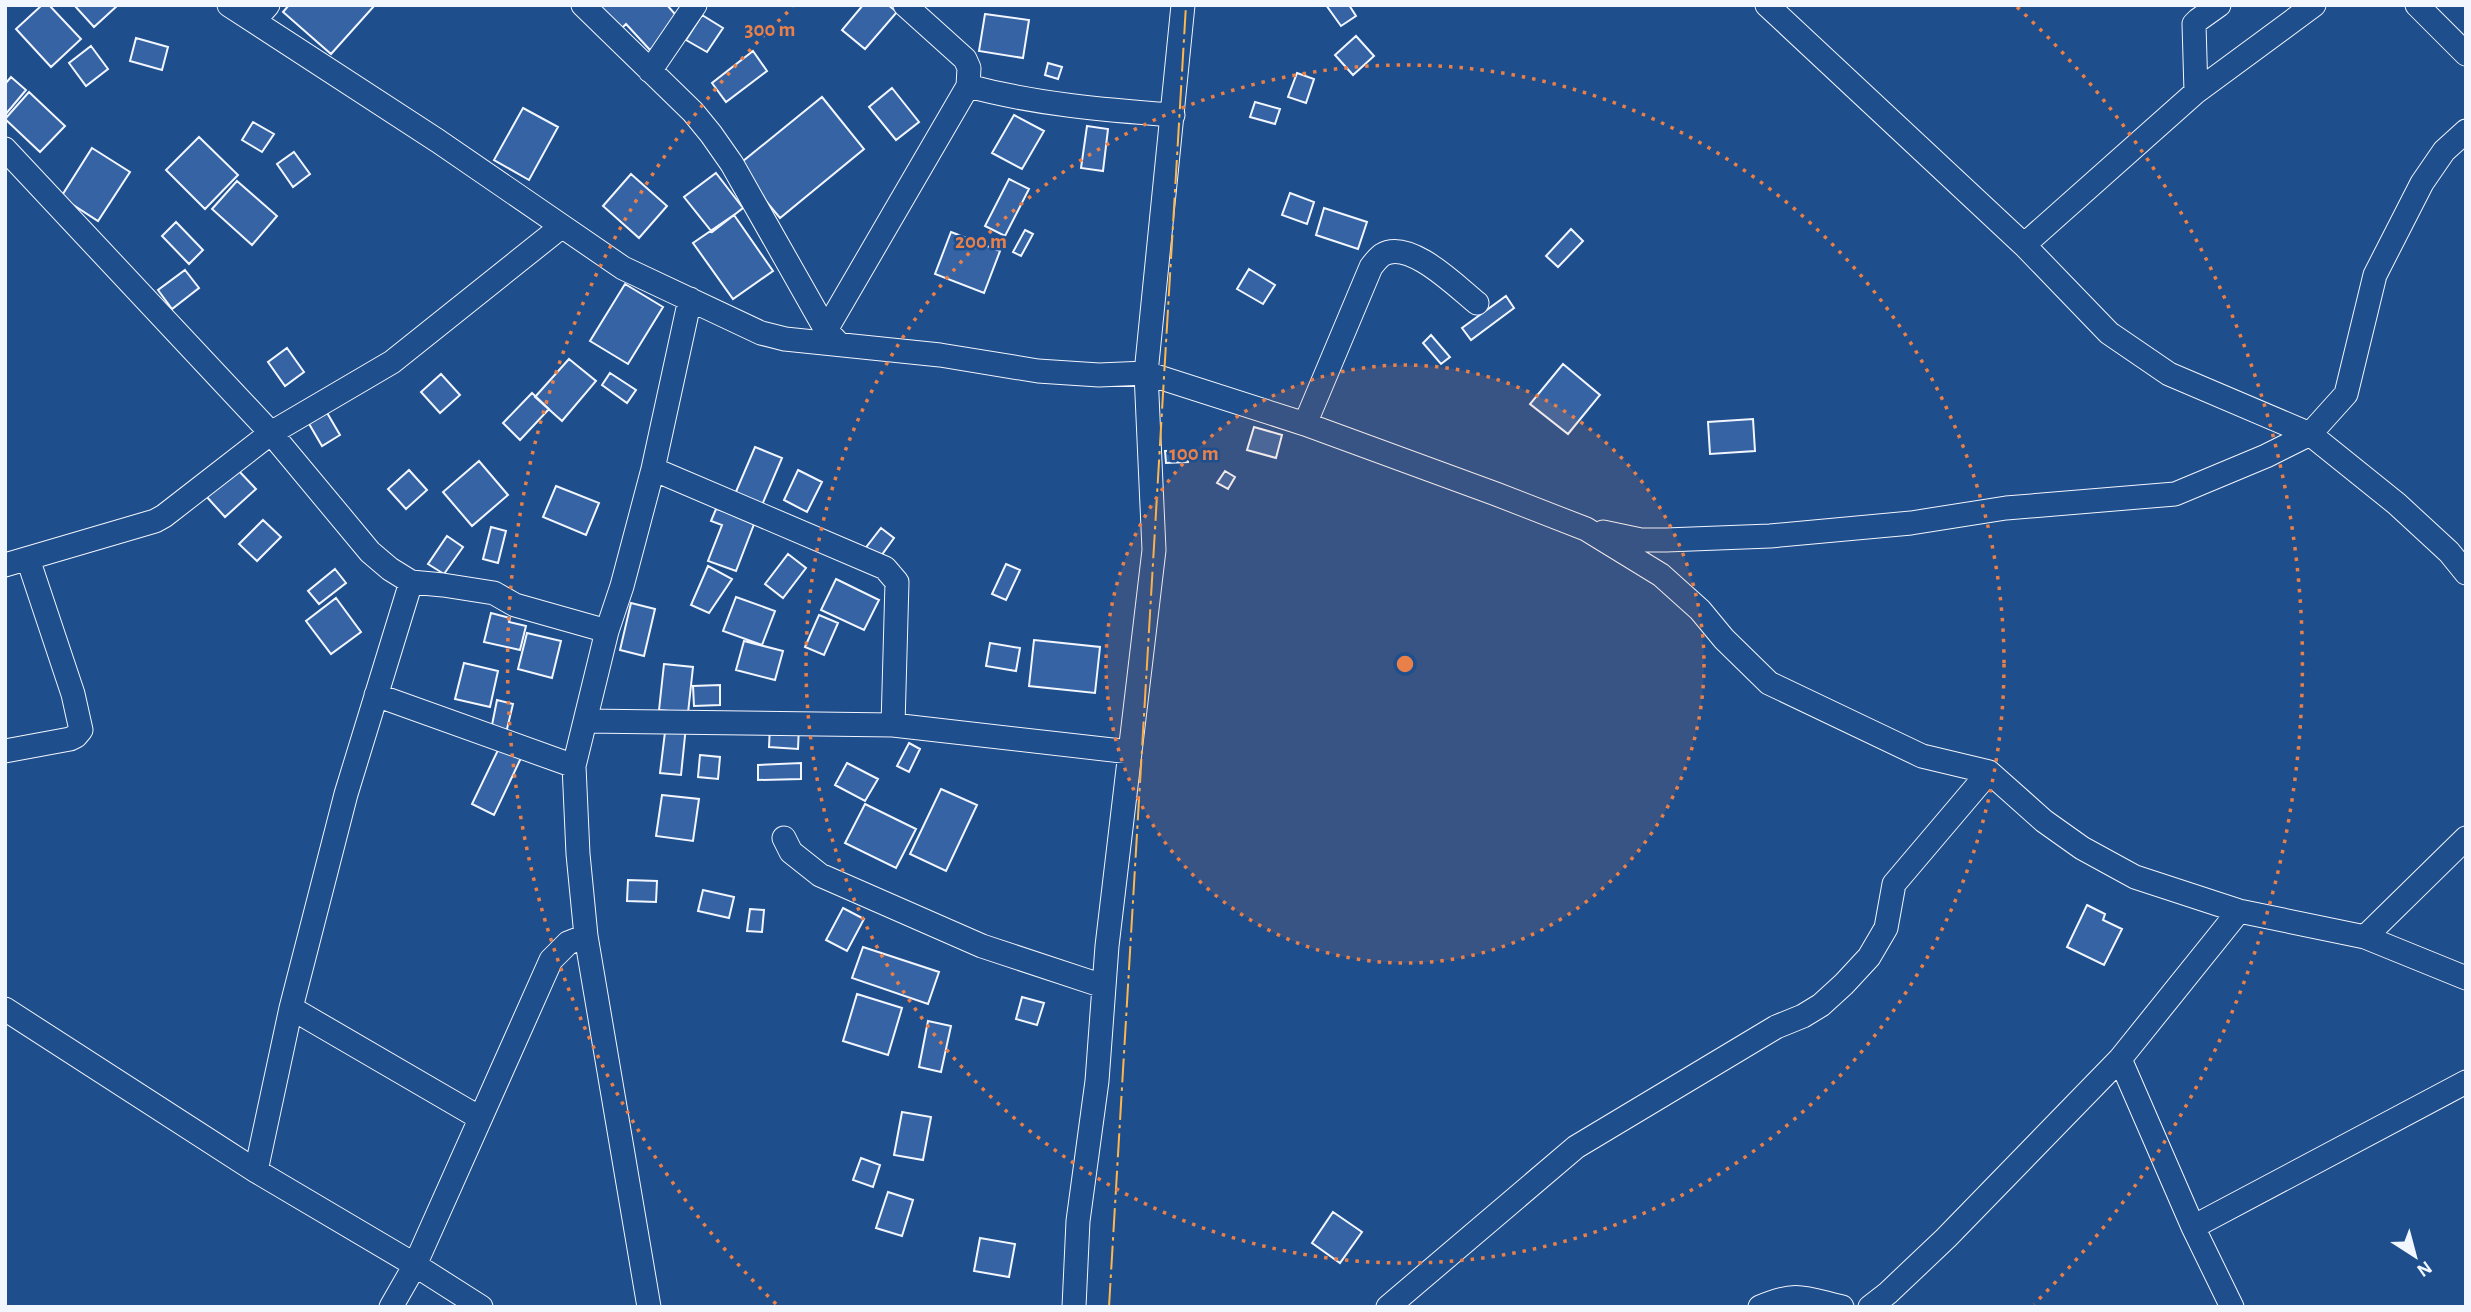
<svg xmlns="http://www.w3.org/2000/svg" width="2471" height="1312" viewBox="0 0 2471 1312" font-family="'Alegreya Sans',sans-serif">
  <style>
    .building { fill: #3563a3; stroke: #f2f6ff; stroke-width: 2 }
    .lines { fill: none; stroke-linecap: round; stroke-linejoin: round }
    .minor-casing { stroke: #f2f6ff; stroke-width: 25 }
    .minor { stroke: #1f4e8c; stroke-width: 23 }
    .power { stroke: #ffb74d; stroke-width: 2; stroke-dasharray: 24 5 3.5 5; stroke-linecap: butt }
    .ring { fill: none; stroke: #ea8049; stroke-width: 3.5; stroke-dasharray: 3.5 7 }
    .centre { fill: #ea8049; stroke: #1f4e8c; stroke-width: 3.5 }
    .ring-label { font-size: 21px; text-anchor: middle; font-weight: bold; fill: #ea8049; stroke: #1f4e8c; stroke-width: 5; stroke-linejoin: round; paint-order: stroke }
  </style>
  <rect width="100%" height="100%" fill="#1f4e8c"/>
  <path class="building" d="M 42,5 L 49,5 L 81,39 L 51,67 L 16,29 Z
    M 74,5 L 118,5 L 94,27 Z
    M 289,5 L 375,5 L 331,54 L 283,12 Z
    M 595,5 L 667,5 L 682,22 L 650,50 L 626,24 L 617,33 Z
    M 863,5 L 888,5 L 897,12 L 865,49 L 842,30 Z
    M 1326,5 L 1349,5 L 1356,16 L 1341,26 Z
    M 985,14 L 1029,20 L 1023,58 L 979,51 Z
    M 702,15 L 723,28 L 707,52 L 686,40 Z
    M 1356,36 L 1374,56 L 1353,75 L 1335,55 Z
    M 136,38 L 168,47 L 162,70 L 130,61 Z
    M 91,46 L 108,69 L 86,86 L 69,63 Z
    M 753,51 L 767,71 L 726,102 L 712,83 Z
    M 1048,63 L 1062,67 L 1058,79 L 1045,75 Z
    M 1297,73 L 1314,79 L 1306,103 L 1288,97 Z
    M 11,77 L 26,90 L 5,115 L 5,84 Z
    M 892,88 L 919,122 L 896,140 L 869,107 Z
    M 29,92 L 65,126 L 40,152 L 5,119 Z
    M 822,97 L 864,149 L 780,218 L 737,166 Z
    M 1255,102 L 1280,109 L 1275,124 L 1250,117 Z
    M 523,108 L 558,127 L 529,180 L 494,160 Z
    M 1014,115 L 1044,131 L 1022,169 L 992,153 Z
    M 253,122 L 274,134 L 262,152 L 242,140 Z
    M 1087,126 L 1108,129 L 1103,171 L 1081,168 Z
    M 199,137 L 238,175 L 205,209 L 166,170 Z
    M 92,148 L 130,172 L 98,221 L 61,197 Z
    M 294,152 L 310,174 L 293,187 L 277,164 Z
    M 716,173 L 743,208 L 712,232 L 684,197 Z
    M 631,174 L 667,206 L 639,238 L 603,206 Z
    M 1009,179 L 1029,189 L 1005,236 L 985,226 Z
    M 237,181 L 277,216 L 252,245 L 212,209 Z
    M 1290,193 L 1314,202 L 1307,224 L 1282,215 Z
    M 1324,208 L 1367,222 L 1358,249 L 1316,235 Z
    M 734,215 L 773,271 L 733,299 L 693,243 Z
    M 176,222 L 203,250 L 189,264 L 162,236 Z
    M 1571,229 L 1583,241 L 1558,267 L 1546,256 Z
    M 1025,230 L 1033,234 L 1021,256 L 1013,252 Z
    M 951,232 L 1000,251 L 984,293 L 935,274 Z
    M 1249,269 L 1275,285 L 1263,304 L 1237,289 Z
    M 185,270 L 199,288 L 172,309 L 158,290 Z
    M 625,284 L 663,307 L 628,364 L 590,341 Z
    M 1506,296 L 1514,308 L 1471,340 L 1462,328 Z
    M 1431,335 L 1450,357 L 1441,364 L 1423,343 Z
    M 287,348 L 304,372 L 285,386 L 268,362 Z
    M 569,359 L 596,381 L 562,421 L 535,397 Z
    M 1563,364 L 1600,395 L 1568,434 L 1530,404 Z
    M 610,373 L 636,390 L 627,403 L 602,385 Z
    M 441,374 L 460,395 L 440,413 L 421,392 Z
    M 532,393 L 549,409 L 520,440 L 503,423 Z
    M 326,411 L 340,435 L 322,446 L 308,422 Z
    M 1753,419 L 1755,451 L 1710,454 L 1708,422 Z
    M 1254,427 L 1282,435 L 1276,458 L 1247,450 Z
    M 755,447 L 782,458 L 759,512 L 732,501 Z
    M 1188,450 L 1188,462 L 1166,463 L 1165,451 Z
    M 479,461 L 508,495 L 472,526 L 443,492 Z
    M 237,469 L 256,489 L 225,517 L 206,496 Z
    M 409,470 L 427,490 L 406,509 L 388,489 Z
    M 798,470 L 822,482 L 807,512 L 784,500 Z
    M 1225,471 L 1235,477 L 1228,489 L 1217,483 Z
    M 556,486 L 599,503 L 586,535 L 543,517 Z
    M 716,509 L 756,519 L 736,571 L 708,561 L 722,525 L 711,521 Z
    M 263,520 L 281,537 L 257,561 L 239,544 Z
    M 491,527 L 506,531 L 498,563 L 483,559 Z
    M 881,528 L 894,538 L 878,560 L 864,550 Z
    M 447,536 L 463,547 L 444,574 L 428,564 Z
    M 788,554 L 806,568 L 783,598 L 765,584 Z
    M 1006,564 L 1020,570 L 1006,600 L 992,594 Z
    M 708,566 L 732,579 L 709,613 L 691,605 Z
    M 335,569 L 346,583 L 319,604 L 308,591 Z
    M 836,579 L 879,600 L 864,630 L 821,610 Z
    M 736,597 L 775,611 L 762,645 L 723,631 Z
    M 336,598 L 361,632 L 331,654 L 306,621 Z
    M 631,603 L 655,609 L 644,656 L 620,650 Z
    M 491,613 L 510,618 L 509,622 L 526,626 L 520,650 L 484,642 Z
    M 819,615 L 838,623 L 824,655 L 805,647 Z
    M 527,633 L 561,641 L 552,678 L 518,669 Z
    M 1034,640 L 1100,647 L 1095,693 L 1029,686 Z
    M 744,641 L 783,651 L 775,680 L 736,670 Z
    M 990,643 L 1020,648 L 1016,671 L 986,666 Z
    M 464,663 L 498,671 L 490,707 L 455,699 Z
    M 664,664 L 693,667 L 688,713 L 659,710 Z
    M 720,685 L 720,705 L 694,706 L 693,686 Z
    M 497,700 L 513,704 L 506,733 L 491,730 Z
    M 666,724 L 686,726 L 681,775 L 660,773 Z
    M 770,725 L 799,726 L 798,749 L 769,747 Z
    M 909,743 L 920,749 L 909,772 L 897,766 Z
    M 499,748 L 521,758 L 494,815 L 472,804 Z
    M 700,755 L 720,757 L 718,779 L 698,777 Z
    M 801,763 L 801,779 L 758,780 L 758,765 Z
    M 847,763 L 878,779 L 865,801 L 835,785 Z
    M 941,789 L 977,805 L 946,871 L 910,854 Z
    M 662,795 L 699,799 L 693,841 L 656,836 Z
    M 865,804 L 916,829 L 896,868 L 845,843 Z
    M 628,880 L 657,881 L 656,902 L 627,901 Z
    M 703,890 L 734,897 L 729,918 L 698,911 Z
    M 2087,905 L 2105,914 L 2103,920 L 2122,929 L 2104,965 L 2067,947 Z
    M 843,908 L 864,919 L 847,951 L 826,940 Z
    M 750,909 L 764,910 L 762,932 L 747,931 Z
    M 863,947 L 939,972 L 928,1004 L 852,978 Z
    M 857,994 L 902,1008 L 888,1055 L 843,1041 Z
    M 1022,997 L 1044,1003 L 1037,1025 L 1016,1019 Z
    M 928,1021 L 951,1026 L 941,1072 L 919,1067 Z
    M 902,1112 L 931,1117 L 923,1160 L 894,1155 Z
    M 861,1158 L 880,1165 L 873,1187 L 853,1180 Z
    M 888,1192 L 913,1200 L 902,1236 L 876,1228 Z
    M 1333,1212 L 1362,1232 L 1340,1263 L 1312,1243 Z
    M 980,1238 L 1015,1244 L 1009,1277 L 974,1271 Z"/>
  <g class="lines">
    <g class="minor-casing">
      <path id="minor" d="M 229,5 L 438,141 L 623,268 L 761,333 L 785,339 L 940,355 L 1038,371 L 1099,375 L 1146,373 L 1305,424 L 1496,494 L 1586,529 L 1661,575 L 1700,610 L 1724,639 L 1769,683 L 1922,756 L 1989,772 L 2044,821 L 2082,848 L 2135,877 L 2239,911 L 2365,937 L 2466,978
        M 583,5 L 693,112 L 711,134 L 732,164 L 826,330 L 839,344
        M 1767,5 L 2024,245 L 2109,333 L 2169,374 L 2310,434 L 2397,504 L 2449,552 L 2466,573
        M 2417,5 L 2466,54
        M 254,21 L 268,5
        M 650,71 L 695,5
        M 968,86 C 1035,104 1104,110 1173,115
        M 2196,92 L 2194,24 L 2198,20 L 2219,5
        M 5,149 L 271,433 L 370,552 L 390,569 L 411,582 L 443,585 L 494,593 L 515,605 L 607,631
        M 2024,245 L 2196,92 L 2314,5
        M 826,330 L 968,86 L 969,68 L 965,59 L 905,5
        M 1305,424 L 1371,267 C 1374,263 1378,258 1382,255 C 1409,238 1457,287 1477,303
        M 653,469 L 885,568 L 897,582 L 893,725
        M 1603,532 L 1641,540 L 1666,540 L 1770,536 L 1911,523 L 2006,508 L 2175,494 L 2266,456 L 2310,434 L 2346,394 L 2375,275 L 2422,183 L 2444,151 L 2466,131
        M 5,565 L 155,521 L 164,516 L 271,433 L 392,362 L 561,227
        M 376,695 L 574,766
        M 585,721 L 893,725 L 1130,752
        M 5,751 L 70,739 L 76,736 L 81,730 L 73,694 L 28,559
        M 784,838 L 791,852 L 820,875 L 982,946 L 1103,986
        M 2365,937 L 2466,838
        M 291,1008 L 480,1118
        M 5,1009 L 256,1171 L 415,1265 L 481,1307
        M 2120,1059 L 2193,1227 L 2232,1307
        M 256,1171 L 291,1008 L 346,794 L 411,582
        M 2193,1227 L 2466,1082
        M 391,1307 L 415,1265 L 551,960 L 568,943 L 586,936
        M 649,1307 L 586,936 L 578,854 L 574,766 L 607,631 L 622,586 L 653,469 L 690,299
        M 1074,1307 L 1078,1221 L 1097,1081 L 1107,946 L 1154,550 L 1146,373 L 1183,5
        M 1388,1307 L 1576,1147 L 1776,1027 L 1803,1016 L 1821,1005 L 1844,984 L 1869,957 L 1886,928 L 1894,884 L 1989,772
        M 1760,1307 C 1796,1291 1805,1298 1842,1307
        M 1870,1307 L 1888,1293 L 1946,1238 L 2120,1059 L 2239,911"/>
    </g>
    <use href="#minor" class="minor"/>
    <path class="power" d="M 1109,1307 L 1186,5"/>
  </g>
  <circle cx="1405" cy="664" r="299" fill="#ea8049" fill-opacity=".12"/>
  <g class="ring">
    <circle cx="1405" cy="664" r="299"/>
    <circle cx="1405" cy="664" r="599"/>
    <path d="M776 1304A898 898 0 0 1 793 7M2017 7A898 898 0 0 1 2034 1304"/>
  </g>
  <circle cx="1405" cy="664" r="10" class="centre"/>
  <g class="ring-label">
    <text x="770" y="36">300 m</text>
    <text x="981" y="248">200 m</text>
    <text x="1194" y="460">100 m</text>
  </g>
  <rect width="2471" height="1312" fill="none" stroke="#f2f6ff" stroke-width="14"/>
  <g transform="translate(2415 1256) rotate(144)" stroke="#1f4e8c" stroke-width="5" paint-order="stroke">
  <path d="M0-5L12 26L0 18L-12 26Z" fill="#f2f6ff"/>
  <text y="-10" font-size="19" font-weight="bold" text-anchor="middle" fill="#f2f6ff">N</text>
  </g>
</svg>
